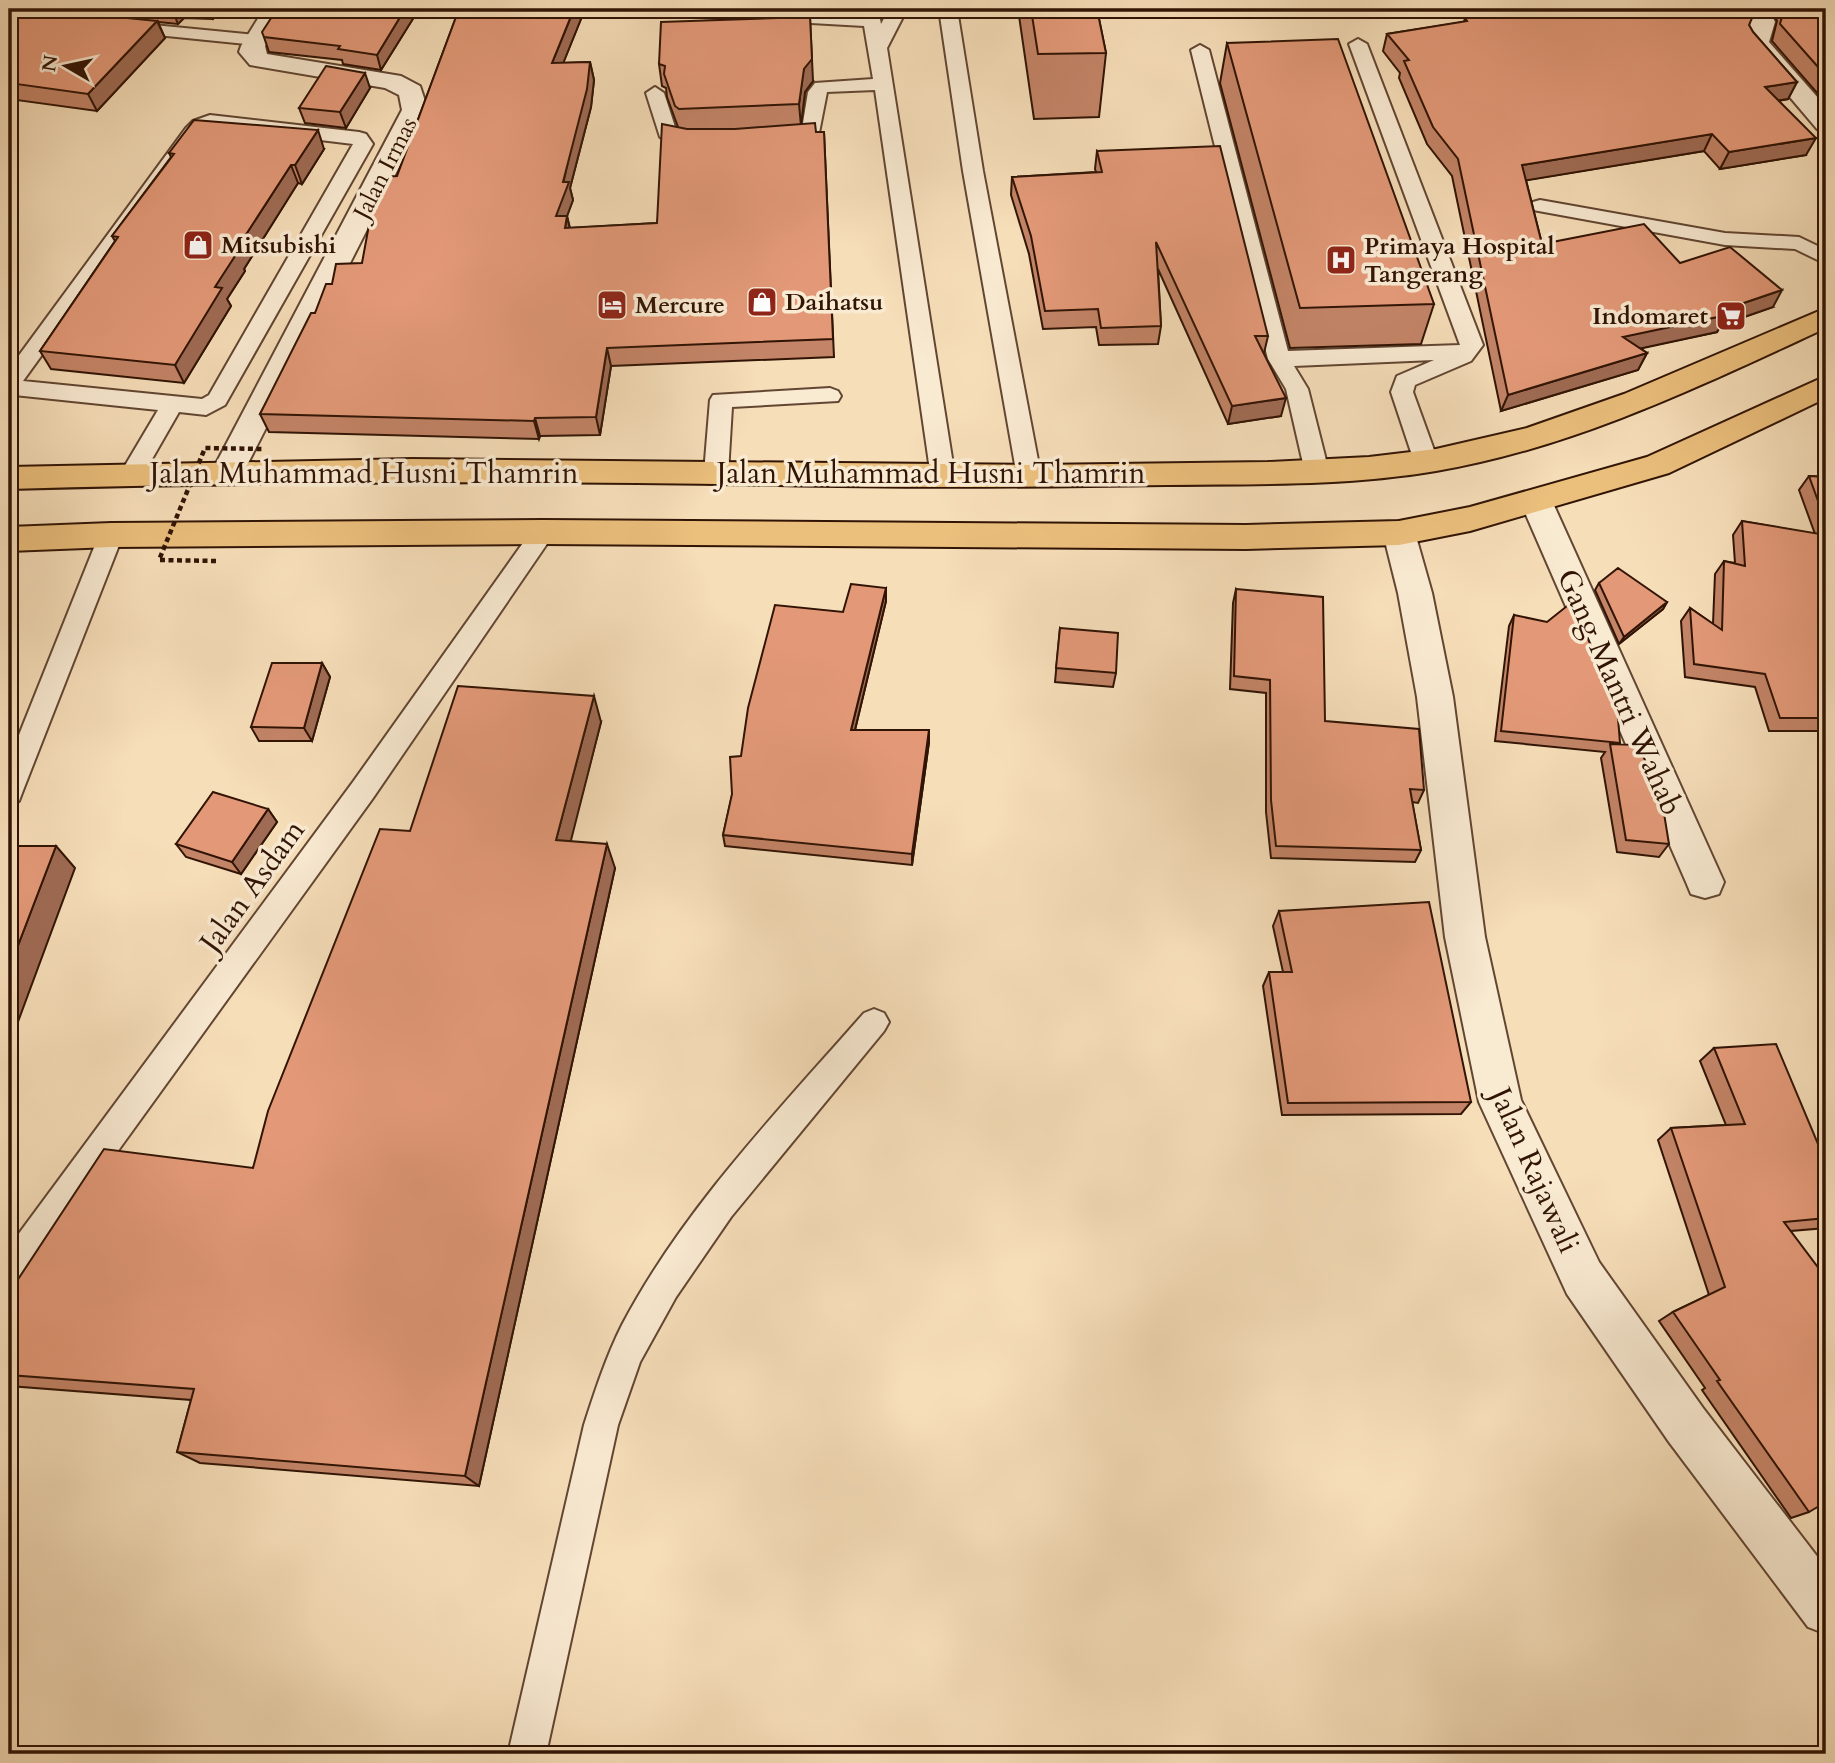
<svg xmlns="http://www.w3.org/2000/svg" width="1835" height="1763" viewBox="0 0 1835 1763" font-family="Cardo,serif">
  <style>
    .lines { fill: none; stroke-linecap: round; stroke-linejoin: round }
    .service-casing { stroke: #624632; stroke-width: 4 }
    .minor-casing { stroke: #624632; stroke-width: 4 }
    .primary-casing { stroke: #311405; stroke-width: 4 }
    .service { fill: #f9ead2; fill-rule: evenodd }
    .minor { fill: #f9ead2; fill-rule: evenodd }
    .primary { fill: #ebbf7c; fill-rule: evenodd }
    .path-bridge { stroke: #311405; stroke-width: 4.5; stroke-dasharray: 5 3.5; stroke-linecap: butt }
    .wall { fill: #c38467; stroke: #311405; stroke-width: 2 }
    .shaded-wall { fill: #9f6b54; stroke: #311405; stroke-width: 2 }
    .building { fill: #e39978; stroke: #311405; stroke-width: 2 }
    .labels { text-anchor: middle; stroke-width: 7; stroke-linejoin: round; paint-order: stroke }
    .far-street-label { font-size: 24px; fill: #311405; stroke: #f9ead2 }
    .far-poi-label { font-size: 24px; font-weight: bold; fill: #311405; stroke: #f9ead2; text-anchor: start }
    .street-label { font-size: 30px; fill: #311405; stroke: #f9ead2 }
  </style>
  <rect width="100%" height="100%" fill="#f6deb9"/>
  <filter id="stains"><feTurbulence type="fractalNoise" baseFrequency=".00286" numOctaves="4"/><feColorMatrix values="0 0 0 0 .2 0 0 0 0 .09 0 0 0 0 .02 0 0 0 .5 -.17"/></filter>
  <radialGradient id="worn" r=".72"><stop offset=".6" stop-color="#630" stop-opacity="0"/><stop offset="1" stop-color="#630" stop-opacity=".3"/></radialGradient>
  <g class="lines">
    <g class="service-casing">
      <path id="service" d="M 676,9 L 741,9 L 862,15 L 860,9 L 878,9 L 881,24 L 889,9 L 907,9 L 887,48 L 955,477 L 951,483 L 943,485 L 935,483 L 931,477 L 875,90 L 827,92 L 818,138 L 785,142 L 775,136 L 778,132 L 802,129 L 808,92 L 815,83 L 873,79 L 864,26 L 683,16 L 677,15 Z
        M 939,9 L 957,9 L 983,171 L 1041,476 L 1037,482 L 1029,484 L 1021,482 L 1017,476 L 963,171 Z
        M 123,22 L 256,35 L 265,40 L 256,45 L 117,31 L 114,27 Z
        M 1358,39 L 1367,44 L 1483,345 L 1471,361 L 1415,385 L 1413,392 L 1438,461 L 1434,467 L 1426,469 L 1418,467 L 1414,461 L 1391,392 L 1397,376 L 1434,360 L 1294,366 L 1308,389 L 1329,472 L 1325,478 L 1317,480 L 1309,478 L 1305,472 L 1286,389 L 1268,359 L 1191,50 L 1200,45 L 1209,50 L 1288,351 L 1460,345 L 1349,44 Z
        M 655,87 L 664,93 L 676,130 L 699,136 L 702,140 L 699,144 L 676,145 L 660,137 L 646,93 Z
        M 210,115 L 359,132 L 366,134 L 373,144 L 225,405 L 206,415 L 179,412 L 140,480 L 132,482 L 124,480 L 120,474 L 158,410 L 14,395 L 9,394 L 9,369 L 186,128 L 193,121 ZM 212,127 L 353,144 L 209,395 L 202,399 L 23,381 L 200,136 Z
        M 1540,200 L 1725,233 L 1799,237 L 1826,250 L 1826,264 L 1795,249 L 1725,245 L 1533,210 L 1530,206 L 1533,202 Z
        M 830,388 L 838,391 L 841,396 L 838,401 L 732,407 L 728,473 L 724,479 L 716,481 L 708,479 L 704,473 L 710,400 L 713,395 Z
        M 543,523 L 551,526 L 555,532 L 551,538 L 373,798 L 21,1285 L 9,1290 L 9,1247 L 353,782 L 535,526 Z
        M 111,526 L 119,529 L 123,535 L 22,793 L 19,801 L 9,804 L 9,760 L 99,535 L 103,529 Z
        M 874,1009 L 884,1013 L 889,1022 L 884,1031 L 731,1217 L 676,1297 L 640,1362 L 618,1425 L 546,1754 L 508,1754 L 584,1425 C 595,1391 606,1357 622,1325 C 683,1209 778,1111 864,1013 Z"/>
    </g>
    <g class="minor-casing">
      <path id="minor" d="M 264,9 L 288,9 L 265,46 L 267,54 L 401,76 L 420,86 L 428,110 L 243,473 L 238,481 L 227,484 L 216,481 L 211,473 L 402,110 L 399,95 L 385,88 L 250,65 L 239,52 L 241,46 Z
        M 1745,9 L 1769,9 L 1775,22 L 1769,42 L 1826,107 L 1826,131 L 1817,129 L 1744,43 L 1751,22 Z
        M 1536,489 L 1547,493 L 1552,501 L 1724,882 L 1719,894 L 1705,898 L 1691,894 L 1686,882 L 1520,501 L 1525,493 Z
        M 1399,521 L 1411,525 L 1415,533 L 1432,593 L 1453,697 L 1485,937 L 1521,1100 L 1599,1262 L 1703,1408 L 1826,1568 L 1826,1634 L 1808,1627 L 1669,1442 L 1567,1294 L 1479,1102 L 1445,937 L 1417,697 L 1398,593 L 1383,533 L 1387,525 Z"/>
    </g>
    <g class="primary-casing">
      <path id="primary" d="M 1826,308 L 1826,328 C 1700,386 1573,448 1436,471 C 1347,486 1257,484 1167,485 C 1038,487 908,488 778,485 C 521,480 265,482 9,489 L 9,467 L 412,459 L 1035,465 L 1268,462 L 1369,457 L 1436,449 L 1527,428 L 1624,394 Z
        M 1826,376 L 1826,398 L 1669,473 L 1470,531 L 1399,545 L 1246,549 L 543,544 L 111,547 L 9,551 L 9,527 L 111,523 L 543,520 L 1246,525 L 1399,521 L 1470,507 L 1647,457 Z"/>
    </g>
    <use href="#service" class="service"/>
    <use href="#minor" class="minor"/>
    <use href="#primary" class="primary"/>
    <path class="path-bridge" d="M 216,561 L 159,560 L 205,448 L 262,449"/>
  </g>
  <path class="wall" d="M 9,9 L 222,9 L 213,19 L 184,18 L 178,24 L 158,22 L 165,38 L 97,111 L 9,99 Z
    M 277,9 L 419,9 L 381,70 L 343,64 L 342,60 L 269,52 L 264,37 Z
    M 459,9 L 585,9 L 563,63 L 590,62 L 594,80 L 591,107 L 570,188 L 573,200 L 567,216 L 570,228 L 657,223 L 678,127 L 667,97 L 666,88 L 662,86 L 659,64 L 813,81 L 805,92 L 801,124 L 816,132 L 824,132 L 834,357 L 611,366 L 600,435 L 540,436 L 539,439 L 269,432 L 260,414 L 315,313 L 332,284 L 362,263 L 397,176 Z
    M 1018,9 L 1097,9 L 1106,53 L 1099,117 L 1034,119 Z
    M 1487,9 L 1520,9 L 1490,12 Z
    M 1770,9 L 1826,9 L 1826,93 L 1818,94 L 1772,41 L 1777,21 Z
    M 1465,18 L 1749,25 L 1753,32 L 1797,82 L 1788,99 L 1778,101 L 1806,155 L 1720,169 L 1704,151 L 1526,180 L 1542,244 L 1680,263 L 1773,307 L 1721,325 L 1717,332 L 1640,348 L 1647,353 L 1638,370 L 1501,411 L 1452,176 L 1427,144 L 1399,78 L 1400,73 L 1383,51 L 1387,34 L 1464,22 Z
    M 1227,43 L 1434,304 L 1421,344 L 1290,348 L 1220,83 Z
    M 370,88 L 346,128 L 305,123 L 299,108 Z
    M 324,149 L 302,184 L 298,183 L 244,269 L 245,271 L 227,299 L 231,306 L 184,383 L 51,369 L 40,351 L 115,241 L 112,236 L 171,157 L 169,153 Z
    M 1097,151 L 1268,336 L 1264,353 L 1281,416 L 1228,424 L 1158,269 L 1161,326 L 1158,344 L 1099,345 L 1096,327 L 1043,329 L 1029,254 L 1011,195 L 1012,177 L 1096,172 L 1095,169 Z
    M 1809,476 L 1826,477 L 1826,731 L 1769,731 L 1755,687 L 1685,677 L 1681,621 L 1690,608 L 1713,624 L 1715,574 L 1724,561 L 1735,563 L 1733,535 L 1742,521 L 1815,534 L 1799,490 Z
    M 1599,583 L 1667,602 L 1663,609 L 1619,644 L 1595,590 Z
    M 886,588 L 886,601 L 855,730 L 929,730 L 929,742 L 912,865 L 725,846 L 723,835 L 741,756 L 843,612 Z
    M 1236,589 L 1325,721 L 1424,790 L 1418,803 L 1412,802 L 1421,850 L 1415,862 L 1271,858 L 1266,812 L 1266,693 L 1230,689 L 1233,603 Z
    M 1514,615 L 1620,743 L 1619,745 L 1669,844 L 1659,857 L 1617,852 L 1601,758 L 1605,752 L 1495,741 L 1509,626 Z
    M 1060,628 L 1116,673 L 1113,687 L 1055,682 Z
    M 322,663 L 330,677 L 312,741 L 259,741 L 251,727 Z
    M 601,722 L 570,841 L 615,868 L 479,1486 L 200,1463 L 177,1452 L 191,1400 L 9,1386 L 9,1293 L 253,1168 L 410,831 Z
    M 268,809 L 277,822 L 241,874 L 186,857 L 176,844 Z
    M 1279,911 L 1471,1102 L 1461,1114 L 1282,1115 L 1263,986 L 1269,972 L 1283,972 L 1273,926 Z
    M 1714,1048 L 1826,1163 L 1826,1228 L 1791,1231 L 1809,1512 L 1791,1518 L 1702,1390 L 1705,1388 L 1659,1321 L 1673,1312 L 1709,1295 L 1658,1140 L 1671,1128 L 1726,1125 L 1700,1061 Z"/>
  <path class="shaded-wall" d="M 172,9 L 180,9 L 184,18 L 178,24 Z
    M 209,9 L 222,9 L 213,19 Z
    M 405,9 L 419,9 L 381,70 L 377,55 Z
    M 574,9 L 585,9 L 556,81 L 552,63 Z
    M 810,17 L 813,81 L 805,92 L 801,126 L 799,104 Z
    M 157,21 L 165,38 L 97,111 L 88,94 Z
    M 590,62 L 594,80 L 591,107 L 570,188 L 573,200 L 560,235 L 556,216 Z
    M 365,73 L 370,88 L 346,128 L 340,112 Z
    M 1826,79 L 1826,93 L 1818,94 Z
    M 1797,82 L 1788,99 L 1756,104 L 1765,87 Z
    M 318,130 L 324,149 L 302,184 L 295,165 Z
    M 1712,134 L 1704,151 L 1516,182 L 1522,165 Z
    M 1816,138 L 1806,155 L 1720,169 L 1729,152 Z
    M 291,165 L 298,183 L 244,269 L 245,271 L 227,299 L 231,306 L 184,383 L 175,365 L 215,287 L 234,253 Z
    M 567,216 L 571,235 L 565,228 Z
    M 1782,290 L 1773,307 L 1721,325 L 1717,332 L 1615,354 L 1623,337 L 1723,310 Z
    M 607,348 L 611,366 L 600,435 L 596,417 Z
    M 1647,353 L 1638,370 L 1501,411 L 1508,395 Z
    M 1286,398 L 1281,416 L 1228,424 L 1232,406 Z
    M 535,418 L 540,436 L 539,439 L 534,421 Z
    M 886,588 L 886,601 L 852,742 L 851,730 Z
    M 1667,602 L 1663,609 L 1619,644 L 1624,637 Z
    M 322,663 L 330,677 L 312,741 L 304,728 Z
    M 594,696 L 601,722 L 565,864 L 556,840 Z
    M 929,730 L 929,742 L 912,865 L 912,854 Z
    M 268,809 L 277,822 L 241,874 L 232,862 Z
    M 607,844 L 615,868 L 479,1486 L 465,1476 Z
    M 56,846 L 75,868 L 9,1046 L 9,969 Z"/>
  <path class="building" d="M 9,9 L 38,9 L 157,21 L 88,94 L 9,83 Z
    M 277,9 L 405,9 L 377,55 L 338,49 L 340,46 L 264,37 L 262,32 Z
    M 459,9 L 574,9 L 552,63 L 590,62 L 587,89 L 563,182 L 569,182 L 556,216 L 567,216 L 565,228 L 657,223 L 662,124 L 687,129 L 735,129 L 815,123 L 816,132 L 824,132 L 833,339 L 607,348 L 596,417 L 535,418 L 534,421 L 260,414 L 311,313 L 315,313 L 326,284 L 332,284 L 336,264 L 362,263 L 373,203 L 381,177 L 397,176 Z
    M 1031,9 L 1097,9 L 1106,53 L 1038,54 Z
    M 1547,9 L 1729,9 L 1753,16 L 1749,25 L 1753,32 L 1797,82 L 1765,87 L 1816,138 L 1729,152 L 1712,134 L 1522,165 L 1542,244 L 1644,224 L 1680,263 L 1730,247 L 1782,290 L 1723,310 L 1727,315 L 1623,337 L 1647,353 L 1508,395 L 1458,159 L 1433,127 L 1404,61 L 1409,60 L 1387,34 L 1467,21 L 1465,18 Z
    M 1784,9 L 1826,9 L 1826,76 L 1780,24 Z
    M 810,17 L 812,59 L 804,69 L 799,104 L 679,109 L 675,106 L 664,74 L 665,66 L 659,64 L 661,22 Z
    M 1338,39 L 1434,304 L 1300,308 L 1227,43 Z
    M 326,66 L 365,73 L 340,112 L 299,108 Z
    M 194,120 L 318,130 L 295,165 L 291,165 L 234,253 L 237,253 L 215,287 L 222,288 L 175,365 L 40,351 L 118,237 L 112,236 L 174,154 L 169,153 Z
    M 1220,146 L 1268,336 L 1255,336 L 1286,398 L 1232,406 L 1156,242 L 1161,326 L 1101,328 L 1098,309 L 1045,311 L 1031,236 L 1012,177 L 1102,172 L 1097,151 Z
    M 1809,476 L 1826,477 L 1826,523 Z
    M 1742,521 L 1826,535 L 1826,718 L 1780,718 L 1765,674 L 1694,664 L 1690,608 L 1722,630 L 1724,561 L 1745,566 Z
    M 1618,568 L 1667,602 L 1624,637 L 1599,583 Z
    M 851,584 L 886,588 L 851,730 L 929,730 L 912,854 L 723,835 L 732,794 L 730,757 L 741,756 L 748,708 L 775,605 L 843,612 Z
    M 1236,589 L 1323,597 L 1325,721 L 1419,729 L 1424,790 L 1410,789 L 1421,850 L 1276,846 L 1271,800 L 1270,680 L 1234,676 Z
    M 1572,602 L 1617,705 L 1620,743 L 1501,731 L 1514,615 L 1547,622 Z
    M 1060,628 L 1118,633 L 1116,673 L 1056,668 Z
    M 272,663 L 322,663 L 304,728 L 251,727 Z
    M 458,686 L 594,696 L 556,840 L 607,844 L 465,1476 L 177,1452 L 194,1389 L 9,1375 L 9,1293 L 104,1149 L 253,1168 L 268,1111 L 380,829 L 410,831 Z
    M 1610,744 L 1638,745 L 1661,795 L 1669,844 L 1626,840 Z
    M 213,792 L 268,809 L 232,862 L 176,844 Z
    M 9,846 L 56,846 L 9,969 Z
    M 1429,902 L 1471,1102 L 1288,1103 L 1269,972 L 1292,972 L 1279,911 Z
    M 1776,1044 L 1826,1163 L 1826,1218 L 1784,1222 L 1826,1278 L 1826,1502 L 1809,1512 L 1717,1381 L 1720,1380 L 1673,1312 L 1725,1287 L 1671,1128 L 1745,1124 L 1714,1048 Z"/>
  <defs>
    <g id="shop-square" transform="scale(1.575)"><rect x="-9" y="-9" width="18" height="18" rx="4" fill="#8f2418" stroke="#f9ead2"/><path d="M-5-2.5h2.3a2.7 3.5 0 0 1 5.4 0H5L5.5 6h-11ZM-1.5-2.5h3a1.5 2.3 0 0 0-3 0Z" fill="#fff"/></g>
    <g id="hospital-square" transform="scale(1.575)"><rect x="-9" y="-9" width="18" height="18" rx="4" fill="#8f2418" stroke="#f9ead2"/><path d="M-5-5h3v3.5h4V-5h3V5h-3V1.5h-4V5h-3Z" fill="#fff"/></g>
    <g id="hotel-square" transform="scale(1.575)"><rect x="-9" y="-9" width="18" height="18" rx="4" fill="#8f2418" stroke="#f9ead2"/><path d="M-6-4.5h1.5V1H6V5H4.5V3h-9V5H-6ZM-4 0a1.8 1.8 0 1 1 3.6 0ZM.5 0V-2.5h3Q6-2.5 6 0Z" fill="#fff"/></g>
    <g id="supermarket-square" transform="scale(1.575)"><rect x="-9" y="-9" width="18" height="18" rx="4" fill="#8f2418" stroke="#f9ead2"/><path d="M-6-5.5h2.5l.6 2H6L4.5 2H-2.5L-4.4-4H-6ZM-1.5 3.2a1.3 1.3 0 1 0 .1 0ZM3 3.2a1.3 1.3 0 1 0 .1 0Z" fill="#fff"/></g>
  </defs>
  <g fill-rule="evenodd">
    <use href="#shop-square" x="198" y="245"/>
    <use href="#hospital-square" x="1341" y="260"/>
    <use href="#shop-square" x="762" y="302"/>
    <use href="#hotel-square" x="612" y="305"/>
    <use href="#supermarket-square" x="1731" y="316"/>
  </g>
  <g class="labels">
    <g class="far-street-label">
      <text transform="translate(385 168) rotate(-63)" y="8">Jalan Irmas</text>
    </g>
    <g class="far-poi-label">
      <text x="221" y="253">Mitsubishi</text>
      <text x="1364" y="254">Primaya Hospital<tspan x="1364" dy="28">Tangerang</tspan></text>
      <text x="785" y="310">Daihatsu</text>
      <text x="635" y="313">Mercure</text>
      <text x="1708" y="324" text-anchor="end">Indomaret</text>
    </g>
    <g class="street-label">
      <text x="364" y="483">Jalan Muhammad Husni Thamrin</text>
      <text x="931" y="483">Jalan Muhammad Husni Thamrin</text>
      <text transform="translate(1620 692) rotate(66)" y="10">Gang Mantri Wahab</text>
      <text transform="translate(252 886) rotate(-54)" y="10">Jalan Asdam</text>
      <text transform="translate(1535 1170) rotate(66)" y="10">Jalan Rajawali</text>
    </g>
  </g>
  <rect width="1835" height="1763" fill="none" stroke="#f6deb9" stroke-width="35"/>
  <rect x="10" y="10" width="1814" height="1742" fill="none" stroke="#311405" stroke-width="3.5"/>
  <rect x="18" y="18" width="1800" height="1728" fill="none" stroke="#311405" stroke-width="2"/>
  <g transform="translate(66 66) rotate(279)" stroke="#f9ead2" stroke-width="5" paint-order="stroke">
  <path d="M0-5L12 26L0 18L-12 26Z" fill="#311405"/>
  <text y="-10" font-size="19" font-weight="bold" text-anchor="middle" fill="#311405">N</text>
  </g>
  <rect width="100%" height="100%" filter="url(#stains)"/>
  <rect width="100%" height="100%" fill="url(#worn)"/>
</svg>
